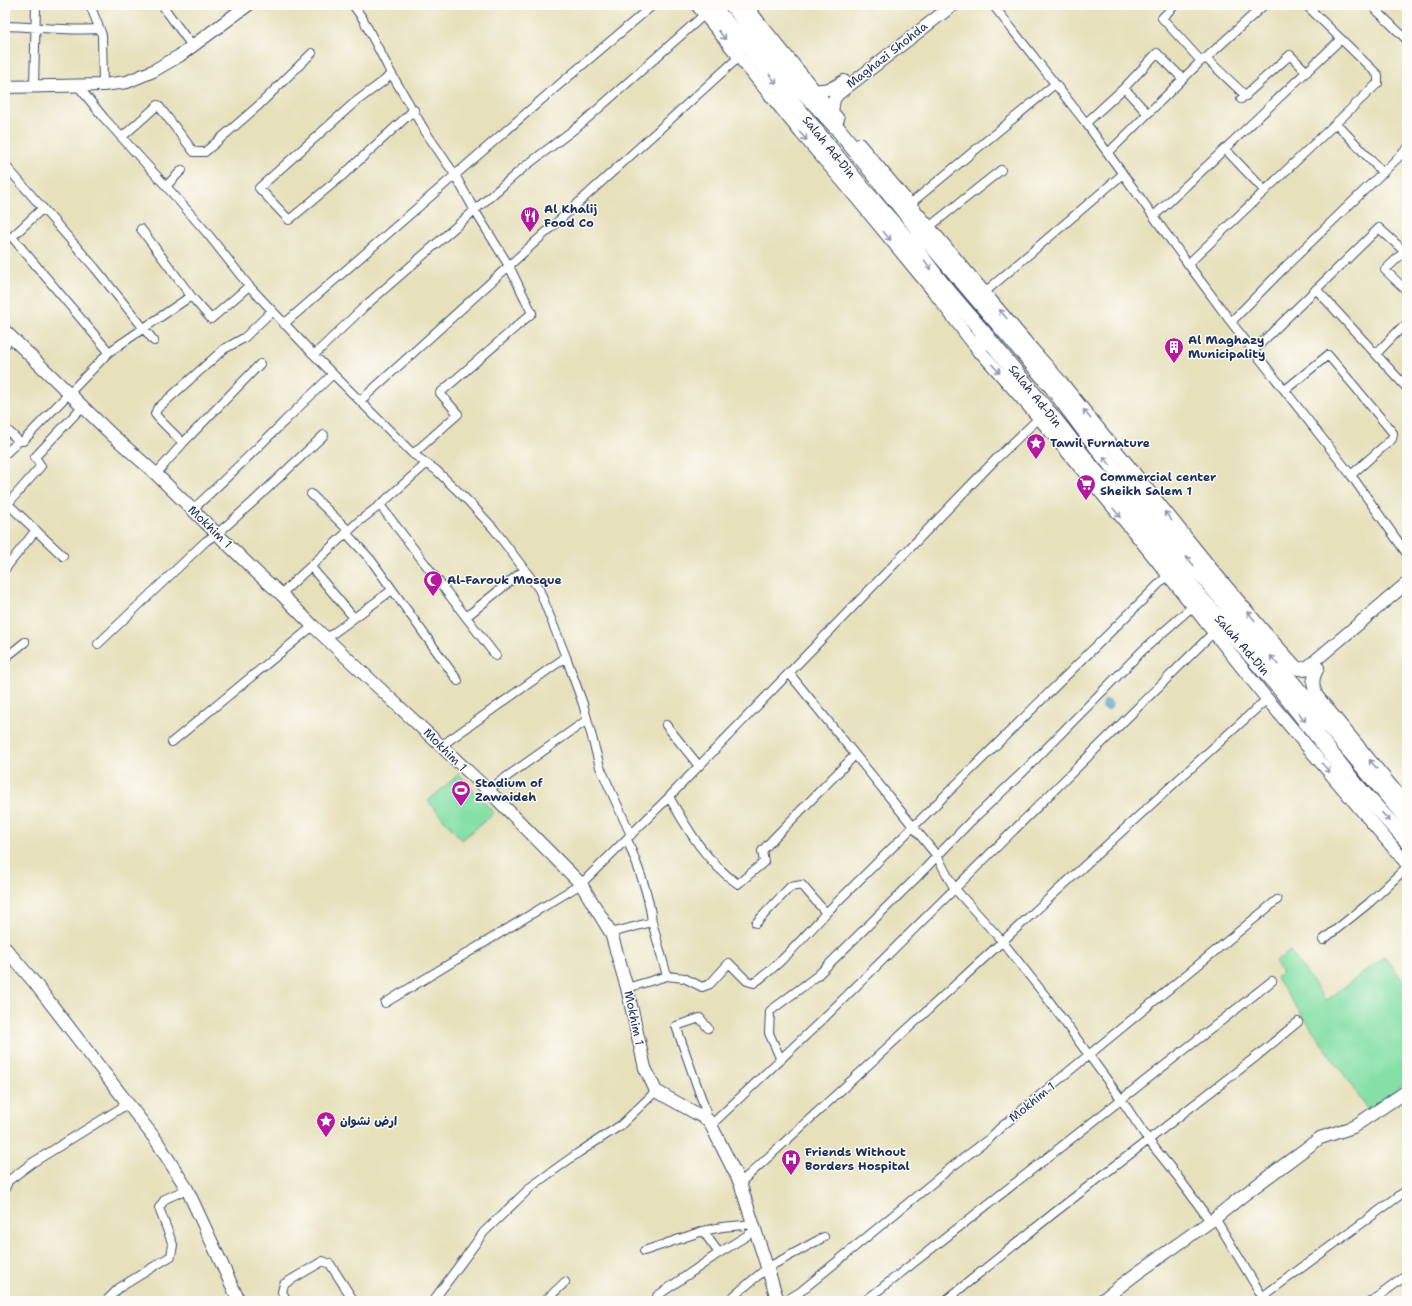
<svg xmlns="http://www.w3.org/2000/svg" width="1412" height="1306" viewBox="0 0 1412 1306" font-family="'Shantell Sans','Playpen Sans Arabic',sans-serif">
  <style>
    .green { fill: #85e0a6; stroke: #508882 }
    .water { fill: #48a6c7; stroke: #326a92 }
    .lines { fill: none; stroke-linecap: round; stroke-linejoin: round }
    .street-casing { stroke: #394a6c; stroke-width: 10 }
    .secondary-casing { stroke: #394a6c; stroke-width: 14 }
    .highway-casing { stroke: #394a6c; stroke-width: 17 }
    .street { stroke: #fff; stroke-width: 8 }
    .secondary { stroke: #fff; stroke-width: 12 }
    .highway { stroke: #fff; stroke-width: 15 }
    .oneway { stroke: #8d97ae }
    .labels { text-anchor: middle; stroke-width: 3; stroke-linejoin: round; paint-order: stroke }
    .street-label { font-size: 12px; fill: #1b2f5e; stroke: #fdfcf7 }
    .poi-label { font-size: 12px; font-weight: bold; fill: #1b2f5e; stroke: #fdfcf7; text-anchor: start }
  </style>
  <rect width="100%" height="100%" fill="#fdfcf7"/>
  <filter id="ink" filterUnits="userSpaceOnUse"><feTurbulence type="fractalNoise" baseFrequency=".025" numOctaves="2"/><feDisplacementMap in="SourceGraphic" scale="8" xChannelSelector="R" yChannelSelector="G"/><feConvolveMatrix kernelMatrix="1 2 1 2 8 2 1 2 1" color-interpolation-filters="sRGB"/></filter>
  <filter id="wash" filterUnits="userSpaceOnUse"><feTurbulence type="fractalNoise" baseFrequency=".012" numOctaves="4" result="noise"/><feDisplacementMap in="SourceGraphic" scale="16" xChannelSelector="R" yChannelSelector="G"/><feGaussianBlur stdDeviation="0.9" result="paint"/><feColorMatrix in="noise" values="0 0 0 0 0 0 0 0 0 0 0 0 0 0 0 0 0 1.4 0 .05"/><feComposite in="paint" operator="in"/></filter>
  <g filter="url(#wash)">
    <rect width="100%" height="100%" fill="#e6e0bb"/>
    <path class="green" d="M 459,774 L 494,813 L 462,840 L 428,801 Z
      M 1290,951 L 1326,1001 L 1384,957 L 1407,985 L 1407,1081 L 1369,1110 L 1276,978 L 1282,972 L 1275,962 Z"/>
    <path class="water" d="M1102 705a5 5 0 1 1 10 0a5 5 0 1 1-10 0Z"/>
  </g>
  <g filter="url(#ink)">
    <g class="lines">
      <g class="street-casing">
        <path id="street" d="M 90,5 L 102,35 L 103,85
          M 162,5 L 192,46
          M 353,5 L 363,19 L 391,73 L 425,131 L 455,175 L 475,211 L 509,266 L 532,313 L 440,393 L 458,414 L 413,454
          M 993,5 L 1086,123 L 1188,264 L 1231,322 L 1351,475 L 1407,554
          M 1175,5 L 1162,18 L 1201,61
          M 1371,5 L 1407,40
          M 5,26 C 37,27 68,31 100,29
          M 1206,58 L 1246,96
          M 391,73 L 385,80 L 354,103 L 259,188 L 289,220 L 342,176 L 414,110
          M 78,86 L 104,118 L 166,186 L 182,170
          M 34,87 L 36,5
          M 1124,88 L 1147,113
          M 1241,99 L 1290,55 L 1307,72
          M 1086,123 L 1124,88 L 1157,53 L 1183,79
          M 1336,123 L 1383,173
          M 122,137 L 158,105 L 194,152 L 205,152 L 258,106 L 312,53
          M 1225,149 L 1265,191
          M 1108,153 L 1201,61 L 1206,58 L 1264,5
          M 5,165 L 95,268 L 154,341
          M 166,186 L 207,233 L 249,286
          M 910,204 L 1055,84
          M 43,208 L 12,237 L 109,352
          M 1154,216 L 1341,39 L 1306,5
          M 929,227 L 1001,170
          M 141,229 L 191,296
          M 1407,249 L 1385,270 L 1407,291
          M 1188,264 L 1378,83 L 1378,75 L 1341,39
          M 1316,289 L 1407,388
          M 985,292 L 1123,174
          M 1231,322 L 1285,267 L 1407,149
          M 284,324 L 547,95 L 653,5
          M 5,345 L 12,337
          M 1254,350 L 1379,228 L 1405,252
          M 1376,354 L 1401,328 L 1407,327
          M 314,355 L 365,306 L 523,168 L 581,124 L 705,14
          M 1285,390 L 1328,355 L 1356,388 L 1393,433 L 1392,439 L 1351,475
          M 360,401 L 739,57
          M 5,428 L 19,441
          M 183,443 L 161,421 L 155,414 L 157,409 L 224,349 L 244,338 L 272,311
          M 5,454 L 19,441 L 23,441 L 109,352 L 191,296 L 211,319 L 249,286 L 314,355 L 413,454 L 436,470 L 470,503 L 494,529 L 539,589 L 566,657 L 583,704 L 600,767 L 631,835
          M 156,474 L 183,443 L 260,364
          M 311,494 L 349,531
          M 8,504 L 63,556
          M 380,505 L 466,617 L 496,656
          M 5,507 L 41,466 L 35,457 L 83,406
          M 192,510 C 240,466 286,419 333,374
          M 346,533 L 371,560 L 458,681
          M 311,567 L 354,618
          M 5,569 L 36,530
          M 281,594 L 358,522 L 380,505 L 426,464
          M 466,617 L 524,570
          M 327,638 L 392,590
          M 98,644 L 206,541 L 217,534 L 253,502 L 324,435
          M 5,658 L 25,642
          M 789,673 L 937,856 L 954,888 L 1002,941 L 1047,998 L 1121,1099 L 1149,1141 L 1178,1177 L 1210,1221
          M 666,725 L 699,766
          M 172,742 L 313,626
          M 441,746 L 566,657
          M 488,790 L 587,720
          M 669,797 C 688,830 706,862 738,884 L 764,862 L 762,851 L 774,838 L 855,755
          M 627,839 C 638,867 649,893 652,922
          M 756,923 L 790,887 L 802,885 L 826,913
          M 611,933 L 652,922 L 667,976
          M 1323,940 L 1369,903 L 1407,867
          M 627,988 L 667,976 L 684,978 L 702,987 L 710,984 L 729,963 L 747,981 L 754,983 C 780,965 805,936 826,913 L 1168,575
          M 385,1003 L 581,884 L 669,797 L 997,458 L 1039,418
          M 708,1028 L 700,1018 L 676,1026 L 703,1103 L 708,1120
          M 781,1060 L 769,1033 L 770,1011 L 817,976 L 916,878 L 971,821 L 1024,771 L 1143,650 L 1193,606
          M 711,1125 L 821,1021 L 1214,632
          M 740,1183 C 916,1022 1090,859 1267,699
          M 5,1189 L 8,1181 L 32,1163 L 129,1103
          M 1215,1218 L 1265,1301
          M 703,1231 L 719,1253
          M 644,1251 L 703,1231 L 722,1227 L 754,1224
          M 1262,1297 L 1407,1190
          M 106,1301 L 119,1288 L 171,1256 L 173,1245 L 159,1208 L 165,1199 L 187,1189
          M 287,1301 L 282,1292 L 284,1284 L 323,1261 L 330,1264 L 354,1301
          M 433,1301 L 484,1232 L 532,1186 L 578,1153 L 621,1125 L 656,1091
          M 545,1301 L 565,1282
          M 661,1301 L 657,1296 L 719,1253 L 756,1230
          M 730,1301 L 729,1300 L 767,1268 L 824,1237
          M 785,1301 L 800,1292 L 953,1166 L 989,1139 L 1000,1128 L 1277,900
          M 865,1301 L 1272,981
          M 945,1301 L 1054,1213 L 1257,1056 L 1298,1022
          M 1372,1301 L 1407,1275"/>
      </g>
      <g class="secondary-casing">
        <path id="secondary" d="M 697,5 L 801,133 L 844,183 L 934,292 L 972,342 L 1039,418 L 1137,536 L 1267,699 L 1407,864
          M 745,5 L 838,119
          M 5,87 L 103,85 L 127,82 L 153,71 L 179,56 L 248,5
          M 814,90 C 827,91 833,88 844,81
          M 832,112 L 834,99 L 838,94 L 953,5
          M 859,144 L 1026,342 L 1062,383 L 1210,567 L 1268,636 L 1298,669 L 1308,667
          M 5,331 L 111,434 L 156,474 L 257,573 L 281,594 L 313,626 L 488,790 L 581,884 L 611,933 L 627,988 L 645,1068 L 656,1091 L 708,1120 L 711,1125 L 740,1183 L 778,1301
          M 1318,668 C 1312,678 1312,685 1317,696 L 1407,805
          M 1304,670 L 1407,583
          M 5,948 L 34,982 L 156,1140 L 187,1189 L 239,1301
          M 1101,1301 L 1136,1274 L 1215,1218 L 1241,1197 L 1320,1138 L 1353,1127 L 1407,1091"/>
      </g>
      <g class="highway-casing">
        <path id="highway" d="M 711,5 L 749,48 L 863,189 L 913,246 L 942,284 L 982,331 L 1063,430 L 1093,469 L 1138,519 L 1198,595 L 1281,690 L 1356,785 L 1407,841
          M 732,5 L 800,88 L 838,129 L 927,240 L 1052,387 L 1102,454 L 1183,553 L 1407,819
          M 979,350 L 984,333"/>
      </g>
      <use href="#street" class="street"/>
      <use href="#secondary" class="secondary"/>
      <use href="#highway" class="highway"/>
    </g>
    <defs><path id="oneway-shaft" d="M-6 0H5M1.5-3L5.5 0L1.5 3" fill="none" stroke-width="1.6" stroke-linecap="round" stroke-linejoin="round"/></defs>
    <g class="oneway">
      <use href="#oneway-shaft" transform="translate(722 35) rotate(52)"/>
      <use href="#oneway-shaft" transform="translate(773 79) rotate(51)"/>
      <use href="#oneway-shaft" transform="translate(803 136) rotate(49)"/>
      <use href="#oneway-shaft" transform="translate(887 236) rotate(50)"/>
      <use href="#oneway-shaft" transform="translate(928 265) rotate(53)"/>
      <use href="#oneway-shaft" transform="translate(1003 314) rotate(-130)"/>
      <use href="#oneway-shaft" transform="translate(996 369) rotate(49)"/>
      <use href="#oneway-shaft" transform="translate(1087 414) rotate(-128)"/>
      <use href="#oneway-shaft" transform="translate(1107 461) rotate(-130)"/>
      <use href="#oneway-shaft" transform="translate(1117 513) rotate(50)"/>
      <use href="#oneway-shaft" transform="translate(1168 516) rotate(-129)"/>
      <use href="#oneway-shaft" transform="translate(1190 561) rotate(-130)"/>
      <use href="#oneway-shaft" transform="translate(1251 616) rotate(-130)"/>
      <use href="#oneway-shaft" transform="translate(1274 660) rotate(-130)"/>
      <use href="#oneway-shaft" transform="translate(1302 717) rotate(51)"/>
      <use href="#oneway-shaft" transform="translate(1373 764) rotate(-130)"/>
      <use href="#oneway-shaft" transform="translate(1326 768) rotate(50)"/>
      <use href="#oneway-shaft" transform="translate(1386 817) rotate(47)"/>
    </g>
  </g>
  <defs>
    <g id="restaurant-pin" transform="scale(1)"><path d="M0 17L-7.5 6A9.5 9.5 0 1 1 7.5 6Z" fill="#b5179e" stroke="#fdfcf7"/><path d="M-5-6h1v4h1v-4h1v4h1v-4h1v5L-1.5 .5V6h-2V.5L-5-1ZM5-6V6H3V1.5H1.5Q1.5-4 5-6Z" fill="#fff"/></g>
    <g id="building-pin" transform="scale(1)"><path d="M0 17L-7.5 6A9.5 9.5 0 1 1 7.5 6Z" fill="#b5179e" stroke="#fdfcf7"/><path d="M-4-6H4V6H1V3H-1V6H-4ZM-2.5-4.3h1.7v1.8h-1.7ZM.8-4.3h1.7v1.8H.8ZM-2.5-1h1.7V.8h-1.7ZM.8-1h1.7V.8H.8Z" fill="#fff"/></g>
    <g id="sight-pin" transform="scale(1)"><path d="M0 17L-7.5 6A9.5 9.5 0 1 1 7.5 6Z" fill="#b5179e" stroke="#fdfcf7"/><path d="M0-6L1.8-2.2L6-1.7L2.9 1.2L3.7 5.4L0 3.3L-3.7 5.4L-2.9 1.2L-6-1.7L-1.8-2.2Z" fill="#fff"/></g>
    <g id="supermarket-pin" transform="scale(1)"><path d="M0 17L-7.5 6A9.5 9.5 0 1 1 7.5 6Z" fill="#b5179e" stroke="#fdfcf7"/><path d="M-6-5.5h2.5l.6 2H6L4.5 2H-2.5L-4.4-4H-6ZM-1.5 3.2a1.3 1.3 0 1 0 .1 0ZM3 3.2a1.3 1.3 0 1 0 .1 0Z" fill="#fff"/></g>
    <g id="mosque-pin" transform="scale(1)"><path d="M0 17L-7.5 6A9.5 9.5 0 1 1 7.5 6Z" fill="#b5179e" stroke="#fdfcf7"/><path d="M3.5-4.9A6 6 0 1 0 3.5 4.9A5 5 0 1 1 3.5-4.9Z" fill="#fff"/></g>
    <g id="stadium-pin" transform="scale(1)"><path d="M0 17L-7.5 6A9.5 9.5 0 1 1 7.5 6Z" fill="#b5179e" stroke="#fdfcf7"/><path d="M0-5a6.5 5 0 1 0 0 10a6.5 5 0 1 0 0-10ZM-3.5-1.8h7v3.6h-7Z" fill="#fff"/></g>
    <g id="hospital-pin" transform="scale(1)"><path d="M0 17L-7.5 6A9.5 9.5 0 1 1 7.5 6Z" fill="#b5179e" stroke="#fdfcf7"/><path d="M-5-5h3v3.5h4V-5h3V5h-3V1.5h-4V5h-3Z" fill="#fff"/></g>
  </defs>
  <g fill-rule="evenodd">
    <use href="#restaurant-pin" x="530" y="216"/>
    <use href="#building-pin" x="1174" y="347"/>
    <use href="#sight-pin" x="1036" y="443"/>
    <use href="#supermarket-pin" x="1086" y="484"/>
    <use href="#mosque-pin" x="433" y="580"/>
    <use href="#stadium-pin" x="461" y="790"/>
    <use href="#sight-pin" x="326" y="1121"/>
    <use href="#hospital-pin" x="791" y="1159"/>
  </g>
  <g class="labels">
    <g class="street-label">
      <text transform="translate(887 55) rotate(-38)" y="4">Maghazi Shohda</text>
      <text transform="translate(829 147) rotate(51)" y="4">Salah Ad-Din</text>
      <text transform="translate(1035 396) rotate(51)" y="4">Salah Ad-Din</text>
      <text transform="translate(210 527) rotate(44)" y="4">Mokhim 1</text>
      <text transform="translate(1242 645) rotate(49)" y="4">Salah Ad-Din</text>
      <text transform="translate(445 750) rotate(45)" y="4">Mokhim 1</text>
      <text transform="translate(634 1018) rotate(78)" y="4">Mokhim 1</text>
      <text transform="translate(1032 1102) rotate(-39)" y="4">Mokhim 1</text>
    </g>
    <g class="poi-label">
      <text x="544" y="213">Al Khalij<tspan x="544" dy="14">Food Co</tspan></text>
      <text x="1188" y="344">Al Maghazy<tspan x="1188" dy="14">Municipality</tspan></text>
      <text x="1050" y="447">Tawil Furnature</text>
      <text x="1100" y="481">Commercial center<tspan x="1100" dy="14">Sheikh Salem 1</tspan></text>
      <text x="447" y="584">Al-Farouk Mosque</text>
      <text x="475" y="787">Stadium of<tspan x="475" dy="14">Zawaideh</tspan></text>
      <text x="340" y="1125">ارض نشوان</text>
      <text x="805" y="1156">Friends Without<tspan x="805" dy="14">Borders Hospital</tspan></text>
    </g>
  </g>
  <rect width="1412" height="1306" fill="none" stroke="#fdfcf7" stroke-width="20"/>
</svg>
